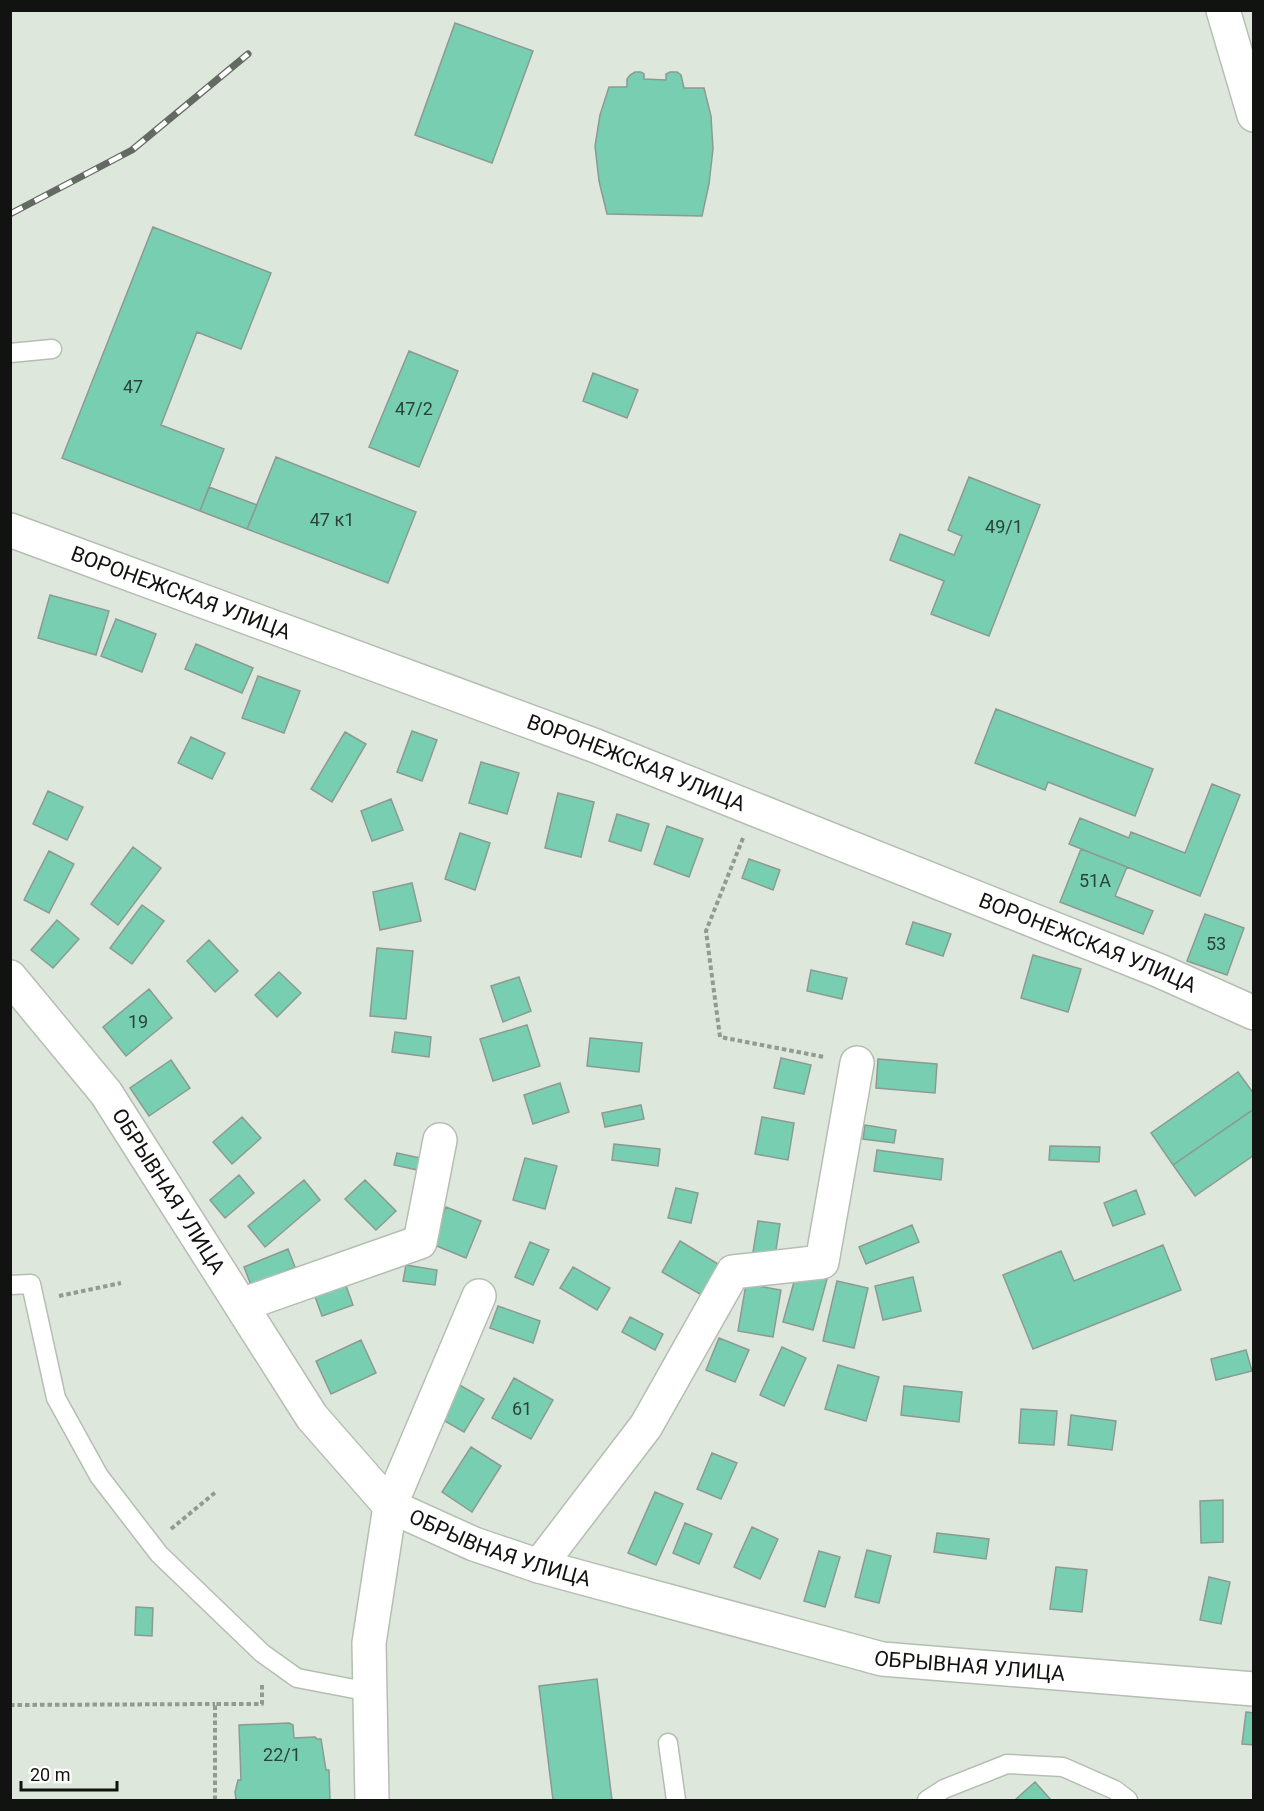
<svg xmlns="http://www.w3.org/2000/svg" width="1264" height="1811" viewBox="0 0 1264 1811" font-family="Roboto,sans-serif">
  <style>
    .building { fill: #78ceb1; stroke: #8c9a94; stroke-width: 1.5 }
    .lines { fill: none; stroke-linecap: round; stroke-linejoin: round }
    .lane-casing { stroke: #b5beb2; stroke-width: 21 }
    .street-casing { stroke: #b5beb2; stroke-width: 36 }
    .secondary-casing { stroke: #b5beb2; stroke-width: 36 }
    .path { stroke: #949a91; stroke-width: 4; stroke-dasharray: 4.5 3; stroke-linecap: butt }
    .lane { stroke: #fff; stroke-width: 18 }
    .street { stroke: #fff; stroke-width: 33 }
    .secondary { stroke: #fff; stroke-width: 33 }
    .rail-casing { stroke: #646a63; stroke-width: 7 }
    .rail { stroke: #fff; stroke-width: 4.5; stroke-dasharray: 14; stroke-linecap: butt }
    .labels { text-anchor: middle; stroke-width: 6; stroke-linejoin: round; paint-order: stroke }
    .number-label { font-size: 18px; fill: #2a4238 }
    .street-label { font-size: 21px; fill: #10130f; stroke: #fff }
  </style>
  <rect width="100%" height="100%" fill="#dee7db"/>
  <path class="building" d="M 455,23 L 533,51 L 492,163 L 415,135 Z
    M 635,72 L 641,72 L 644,74 L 644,79 L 666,80 L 666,74 L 670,72 L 677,72 L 681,75 L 684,88 L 704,88 L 711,116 L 713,149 L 709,184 L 702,216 L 607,214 L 599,181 L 595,146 L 600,115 L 609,87 L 627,87 L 627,79 L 630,75 Z
    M 153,227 L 271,273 L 241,349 L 197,332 L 161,425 L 224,449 L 200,511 L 62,458 Z
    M 409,351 L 458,371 L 419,467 L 369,447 Z
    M 593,373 L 638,390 L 627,418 L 583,401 Z
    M 276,457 L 416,512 L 388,583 L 247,529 Z
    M 969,477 L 1040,505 L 989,636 L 931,614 L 944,581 L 890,560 L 900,534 L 954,555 L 962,536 L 948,530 Z
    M 209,487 L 257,505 L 247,529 L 200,511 Z
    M 50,595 L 109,611 L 96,655 L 38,638 Z
    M 116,619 L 156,634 L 142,672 L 101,656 Z
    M 196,644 L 253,668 L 242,693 L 185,669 Z
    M 258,676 L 300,691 L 284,733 L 242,718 Z
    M 996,709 L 1153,769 L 1135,816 L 1048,782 L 1045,790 L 975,763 Z
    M 412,731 L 437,740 L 422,781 L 397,772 Z
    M 345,732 L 366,744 L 332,802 L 311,789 Z
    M 191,737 L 225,753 L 212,779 L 178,763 Z
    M 481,762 L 519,773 L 507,814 L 469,803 Z
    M 1212,784 L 1240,795 L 1200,896 L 1069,844 L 1080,818 L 1129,838 L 1131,832 L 1185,853 Z
    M 48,791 L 83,807 L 67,840 L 33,824 Z
    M 558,793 L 594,802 L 581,857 L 545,848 Z
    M 391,799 L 403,830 L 372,841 L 361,811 Z
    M 617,814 L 649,824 L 641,851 L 609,841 Z
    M 667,826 L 703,839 L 689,877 L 654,864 Z
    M 460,833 L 490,843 L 475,890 L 445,879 Z
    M 133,847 L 161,868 L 118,925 L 91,904 Z
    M 1081,849 L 1127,867 L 1115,896 L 1153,911 L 1143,934 L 1060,902 Z
    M 49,851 L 74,864 L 49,913 L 24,900 Z
    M 749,859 L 780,870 L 773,890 L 742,878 Z
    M 412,883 L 421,921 L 380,930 L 373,892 Z
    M 142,905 L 164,921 L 132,964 L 110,948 Z
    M 1205,914 L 1244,928 L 1227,975 L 1187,961 Z
    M 57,920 L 79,939 L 53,968 L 31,950 Z
    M 913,922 L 951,934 L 943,956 L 906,944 Z
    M 209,940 L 238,971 L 215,992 L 187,961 Z
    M 377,948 L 413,951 L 406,1019 L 370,1016 Z
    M 1033,955 L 1081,969 L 1068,1012 L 1021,998 Z
    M 811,970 L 847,978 L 842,999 L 807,991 Z
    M 279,972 L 301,993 L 277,1017 L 255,995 Z
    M 519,977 L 531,1011 L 503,1022 L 491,986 Z
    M 149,989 L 172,1018 L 126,1056 L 103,1027 Z
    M 527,1025 L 540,1066 L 493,1081 L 480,1039 Z
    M 395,1032 L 431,1037 L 429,1057 L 392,1052 Z
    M 590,1038 L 642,1043 L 639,1072 L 587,1066 Z
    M 781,1058 L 811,1065 L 804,1094 L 774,1088 Z
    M 878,1059 L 937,1064 L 935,1093 L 876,1088 Z
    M 171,1060 L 190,1088 L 149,1116 L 130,1088 Z
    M 1238,1072 L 1254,1094 L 1254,1109 L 1173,1165 L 1151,1133 Z
    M 560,1083 L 569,1112 L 533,1124 L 524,1095 Z
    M 641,1105 L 644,1119 L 605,1127 L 602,1113 Z
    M 1254,1109 L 1254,1155 L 1195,1196 L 1173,1165 Z
    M 242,1117 L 261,1138 L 232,1164 L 213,1142 Z
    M 762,1117 L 794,1123 L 788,1160 L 755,1154 Z
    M 865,1125 L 896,1130 L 894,1143 L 863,1139 Z
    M 614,1144 L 660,1149 L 658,1166 L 612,1160 Z
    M 1050,1146 L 1100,1147 L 1099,1162 L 1049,1160 Z
    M 877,1150 L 943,1159 L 941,1180 L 874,1171 Z
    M 397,1153 L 425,1159 L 422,1171 L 394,1165 Z
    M 525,1158 L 557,1166 L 545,1209 L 513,1200 Z
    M 239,1175 L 254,1193 L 225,1218 L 210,1200 Z
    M 304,1180 L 320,1200 L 265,1247 L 248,1226 Z
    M 365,1180 L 396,1211 L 376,1230 L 345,1199 Z
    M 676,1188 L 698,1193 L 691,1223 L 668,1218 Z
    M 1136,1190 L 1145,1214 L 1113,1226 L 1104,1203 Z
    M 446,1207 L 481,1221 L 466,1258 L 432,1244 Z
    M 758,1221 L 780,1224 L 775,1256 L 753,1252 Z
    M 912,1225 L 919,1242 L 866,1264 L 859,1247 Z
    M 680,1241 L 723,1267 L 705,1297 L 662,1272 Z
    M 530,1242 L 549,1250 L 533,1285 L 515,1277 Z
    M 1163,1245 L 1181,1290 L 1033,1349 L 1003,1275 L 1061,1251 L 1074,1281 Z
    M 288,1249 L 295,1267 L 251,1285 L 244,1267 Z
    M 406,1265 L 437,1270 L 435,1285 L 403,1281 Z
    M 573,1267 L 610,1288 L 597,1310 L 560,1288 Z
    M 797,1271 L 827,1279 L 813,1330 L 783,1322 Z
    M 913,1277 L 921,1311 L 883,1320 L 875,1286 Z
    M 344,1280 L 353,1305 L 322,1316 L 313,1291 Z
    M 837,1281 L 868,1288 L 854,1348 L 823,1341 Z
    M 746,1284 L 781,1290 L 773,1337 L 738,1331 Z
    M 498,1306 L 540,1321 L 533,1343 L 490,1328 Z
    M 630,1317 L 663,1334 L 655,1350 L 622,1332 Z
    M 719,1338 L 749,1350 L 735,1382 L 706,1370 Z
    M 361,1340 L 376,1373 L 331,1394 L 316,1361 Z
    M 782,1347 L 806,1358 L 784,1406 L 760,1395 Z
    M 1246,1350 L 1252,1371 L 1216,1380 L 1211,1359 Z
    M 838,1365 L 879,1377 L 866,1421 L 825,1409 Z
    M 514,1378 L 553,1400 L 531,1439 L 492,1418 Z
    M 456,1383 L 484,1399 L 464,1432 L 436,1416 Z
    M 904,1386 L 962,1392 L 959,1422 L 901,1415 Z
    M 1021,1409 L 1057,1411 L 1054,1445 L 1019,1443 Z
    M 1071,1415 L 1116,1421 L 1112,1450 L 1068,1445 Z
    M 471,1447 L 501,1466 L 472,1512 L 442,1492 Z
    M 712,1453 L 737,1463 L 721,1499 L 697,1489 Z
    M 655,1492 L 683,1504 L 656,1565 L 628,1553 Z
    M 1223,1500 L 1223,1542 L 1201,1543 L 1200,1501 Z
    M 685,1523 L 712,1534 L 699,1564 L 673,1553 Z
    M 752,1527 L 778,1539 L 760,1579 L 734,1567 Z
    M 937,1533 L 989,1539 L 986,1559 L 934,1552 Z
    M 867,1550 L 891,1556 L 879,1603 L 855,1597 Z
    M 819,1551 L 840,1557 L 825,1607 L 804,1601 Z
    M 1056,1567 L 1087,1570 L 1082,1612 L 1050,1609 Z
    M 1209,1577 L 1230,1582 L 1221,1624 L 1200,1620 Z
    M 136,1607 L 153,1608 L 152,1636 L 135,1635 Z
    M 597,1679 L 612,1800 L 553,1800 L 539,1686 Z
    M 1246,1712 L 1254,1713 L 1254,1745 L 1242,1744 Z
    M 289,1723 L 293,1725 L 294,1738 L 315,1737 L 317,1739 L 321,1739 L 326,1770 L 329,1770 L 330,1800 L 236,1800 L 235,1792 L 238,1780 L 241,1780 L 239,1725 Z
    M 1035,1782 L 1051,1800 L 1015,1800 Z"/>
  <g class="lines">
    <g class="lane-casing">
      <path id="lane" d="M 10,353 L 52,349
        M 10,1285 L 31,1284 L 56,1398 L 99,1476 L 159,1554 L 262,1653 L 297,1678 L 370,1692
        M 668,1743 L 676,1800
        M 927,1800 L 944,1789 L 1007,1764 L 1063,1767 L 1115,1790 L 1128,1800"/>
    </g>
    <g class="street-casing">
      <g id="street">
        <path id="s1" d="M 10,977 L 106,1093 L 312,1417 L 390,1506 L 474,1544 L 539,1566 L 882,1659 L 1254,1689"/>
        <path d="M 241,1305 L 420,1242 L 440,1140"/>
        <path d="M 539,1566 L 646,1426 L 733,1272 L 822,1262 L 857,1063"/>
        <path d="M 372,1800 L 369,1643 L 390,1506 L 479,1296"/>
      </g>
    </g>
    <g class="secondary-casing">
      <g id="secondary">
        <path d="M 1223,10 L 1254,115"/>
        <path id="s2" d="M 10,530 L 596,746 L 1160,971 L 1254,1013"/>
      </g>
    </g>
    <path class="path" d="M 743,838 L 706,931 L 720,1037 L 824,1057
      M 59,1296 L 121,1283
      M 171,1529 L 217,1491
      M 10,1705 L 215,1704
      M 215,1800 L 215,1704 L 262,1704 L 262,1683"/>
    <use href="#lane" class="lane"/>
    <use href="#street" class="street"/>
    <use href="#secondary" class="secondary"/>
    <g class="rail-casing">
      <path id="rail" d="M 10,214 L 132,150 L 248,54"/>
    </g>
    <use href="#rail" class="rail"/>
  </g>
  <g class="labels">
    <g class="number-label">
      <text x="133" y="393">47</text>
      <text x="414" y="415">47/2</text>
      <text x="332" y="526">47 к1</text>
      <text x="1004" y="533">49/1</text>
      <text x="1095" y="887">51А</text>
      <text x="1216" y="950">53</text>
      <text x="138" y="1028">19</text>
      <text x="522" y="1415">61</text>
      <text x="282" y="1761">22/1</text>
    </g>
    <g class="street-label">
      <text dy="7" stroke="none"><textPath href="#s2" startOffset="182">ВОРОНЕЖСКАЯ УЛИЦА</textPath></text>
      <text dy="7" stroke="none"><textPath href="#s2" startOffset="668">ВОРОНЕЖСКАЯ УЛИЦА</textPath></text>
      <text dy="7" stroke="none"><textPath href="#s2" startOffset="1154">ВОРОНЕЖСКАЯ УЛИЦА</textPath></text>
      <text dy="7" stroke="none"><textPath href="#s1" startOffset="267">ОБРЫВНАЯ УЛИЦА</textPath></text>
      <text dy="7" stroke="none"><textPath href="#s1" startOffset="771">ОБРЫВНАЯ УЛИЦА</textPath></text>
      <text dy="7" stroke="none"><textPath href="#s1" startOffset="1257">ОБРЫВНАЯ УЛИЦА</textPath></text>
    </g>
  </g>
  <rect width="1264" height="1811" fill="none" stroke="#10130f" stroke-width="24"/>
  <path d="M21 1781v9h96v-9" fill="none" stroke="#10130f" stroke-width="3"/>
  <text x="30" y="1781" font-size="18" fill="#10130f" stroke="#ffffff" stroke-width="4.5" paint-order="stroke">20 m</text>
</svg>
